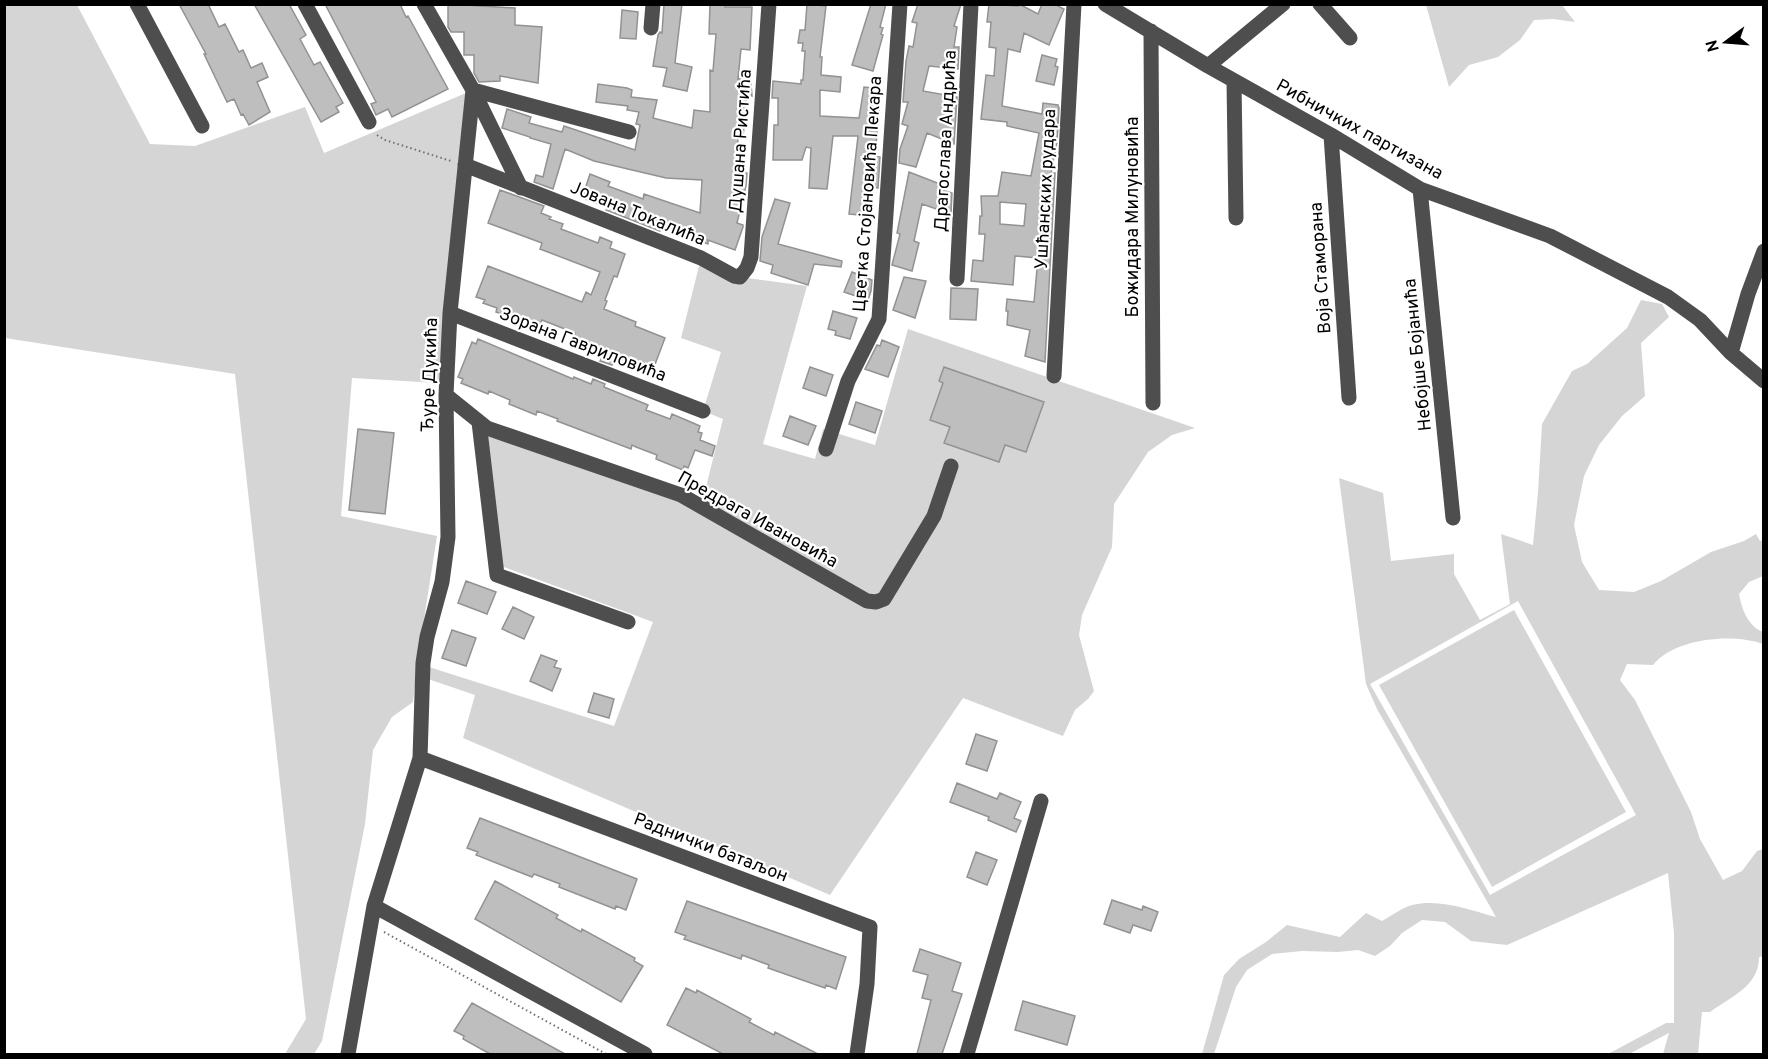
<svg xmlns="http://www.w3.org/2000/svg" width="1768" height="1059" viewBox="0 0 1768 1059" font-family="Overpass,sans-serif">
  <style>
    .green { fill: #d5d5d5; fill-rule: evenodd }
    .building { fill: #bebebe; stroke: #929292; stroke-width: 1.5; fill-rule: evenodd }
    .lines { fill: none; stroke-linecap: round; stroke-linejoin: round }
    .path { stroke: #707070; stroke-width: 2; stroke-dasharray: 1.5 3; stroke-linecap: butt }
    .minor { stroke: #4e4e4e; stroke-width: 15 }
    .labels { text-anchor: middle; stroke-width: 4.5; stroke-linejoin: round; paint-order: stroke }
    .street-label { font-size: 18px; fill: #000; stroke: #fff }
  </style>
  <rect width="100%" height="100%" fill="#fff"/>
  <path class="green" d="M 4,5 L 77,5 L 150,144 L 195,146 L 305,107 L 324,153 L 473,90 L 450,313 L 438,383 L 352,378 L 341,516 L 437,536 L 419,651 L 413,702 L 392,717 L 373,750 L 365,824 L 322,1041 L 314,1054 L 285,1054 L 306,1019 L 235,374 L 5,338 Z
    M 1426,5 L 1562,5 L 1575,22 L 1553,19 L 1534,20 L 1520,40 L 1498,57 L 1469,65 L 1449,87 Z
    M 701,258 L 740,277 L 807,286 L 763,444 L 815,459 L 823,429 L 875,445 L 908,329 L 1195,428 L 1172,435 L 1148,452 L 1114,504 L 1112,547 L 1082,615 L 1079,635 L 1094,691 L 1088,699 L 1075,710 L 1063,736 L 963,698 L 830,895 L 463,738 L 475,695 L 425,678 L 429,667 L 614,726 L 653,622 L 501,566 L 487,428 L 702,503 L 723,419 L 703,411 L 721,352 L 681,338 Z
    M 1641,300 L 1662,304 L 1669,317 L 1641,343 L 1645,396 L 1622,416 L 1599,445 L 1584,476 L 1574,525 L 1582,562 L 1599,590 L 1634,592 L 1661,581 L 1711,552 L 1744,541 L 1756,534 L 1760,541 L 1763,540 L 1763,576 L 1749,582 L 1739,594 C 1742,610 1748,626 1763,632 L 1763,644 C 1733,633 1675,638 1653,665 L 1627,664 L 1620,680 L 1635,700 L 1691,812 L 1700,839 L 1723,880 L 1742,871 L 1757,851 L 1763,849 L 1763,956 L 1759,957 C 1759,986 1732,996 1710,1012 L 1702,1012 L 1698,1054 L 1663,1054 L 1669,1033 L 1629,1054 L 1608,1054 L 1666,1023 L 1674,1023 L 1674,933 L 1668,873 L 1507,945 L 1471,941 L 1445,922 L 1422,920 L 1402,933 L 1390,946 L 1375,956 L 1358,950 L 1338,952 L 1302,951 L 1272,954 L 1247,970 L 1236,987 L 1214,1054 L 1202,1054 L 1224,975 L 1239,959 L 1266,942 L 1287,925 L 1340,937 L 1366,913 L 1382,921 C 1391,916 1402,908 1412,905 C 1440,898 1470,910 1496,917 L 1377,709 L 1366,684 L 1339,478 L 1383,493 L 1391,561 L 1454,554 L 1454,574 L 1480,620 L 1510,604 L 1501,534 L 1533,545 L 1538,492 L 1542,424 L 1572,371 L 1587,364 L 1627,328 ZM 1518,601 L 1636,815 L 1490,895 L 1370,684 Z
    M 1514,610 L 1626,812 L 1492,887 L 1379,685 Z"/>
  <path class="building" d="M 179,4 L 208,4 L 219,27 L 225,24 L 239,52 L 243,50 L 251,68 L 262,63 L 268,77 L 257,82 L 270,112 L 249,125 L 243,114 L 241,115 L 234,99 L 227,102 L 204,54 L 206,54 Z
    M 254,4 L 289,4 L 306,35 L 300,39 L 314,65 L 320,62 L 343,103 L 336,107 L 339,112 L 321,122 Z
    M 325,4 L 400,4 L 406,17 L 408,16 L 448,89 L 392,117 L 388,109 L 376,115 L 371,104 L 376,102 Z
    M 448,4 L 515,8 L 515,25 L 542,27 L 538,83 L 500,76 L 500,81 L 479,82 L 474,73 L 474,55 L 464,55 L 464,32 L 451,32 L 448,27 Z
    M 664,4 L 682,4 L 675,63 L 692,67 L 687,91 L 663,86 L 667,68 L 653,66 L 658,35 L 660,32 L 662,33 Z
    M 710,4 L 725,4 L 725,7 L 752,7 L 750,50 L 741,49 L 738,79 L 745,78 L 745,84 L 751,84 L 752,96 L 747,95 L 743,137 L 738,137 L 736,171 L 747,173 L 746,186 L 737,223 L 743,225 L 743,227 L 735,250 L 708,240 L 708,244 L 662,227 L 660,231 L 606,210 L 608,207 L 582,198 L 590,174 L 610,182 L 608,186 L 643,199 L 644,194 L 700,213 L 702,180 L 666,178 L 594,161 L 565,149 L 553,189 L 534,182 L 536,175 L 543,177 L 551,144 L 530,138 L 530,137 L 502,128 L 507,109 L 531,117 L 529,123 L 562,132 L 564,126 L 635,150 L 640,125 L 636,124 L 639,112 L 627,110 L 628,106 L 596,102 L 598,84 L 627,88 L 632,90 L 631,97 L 657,100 L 653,118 L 692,128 L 694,110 L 710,112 L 710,70 L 713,71 L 716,34 L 709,34 Z
    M 807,4 L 826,6 L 820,57 L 822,57 L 821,75 L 841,77 L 840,92 L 820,90 L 820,116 L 859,118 L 864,87 L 881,89 L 875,156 L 880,157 L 878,188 L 873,187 L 871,216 L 849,214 L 858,136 L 833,136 L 827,189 L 809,188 L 811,148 L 806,147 L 802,160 L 773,160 L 774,125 L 778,125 L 778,98 L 772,98 L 773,81 L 801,84 L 801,80 L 803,80 L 805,51 L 802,51 L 803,43 L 798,43 L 800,30 L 805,30 Z
    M 871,4 L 886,4 L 880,27 L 883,28 L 881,34 L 883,35 L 873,71 L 852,65 Z
    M 918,4 L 961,4 L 954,26 L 957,27 L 954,47 L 959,47 L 958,69 L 929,66 L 923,91 L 957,97 L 954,144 L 927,133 L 916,167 L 899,163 L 900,149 L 908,126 L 902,124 L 908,102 L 903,102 L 906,61 L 909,46 L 913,47 L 917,23 L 912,22 Z
    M 989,4 L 1018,6 L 1019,4 L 1038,14 L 1042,4 L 1054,4 L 1064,9 L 1049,45 L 1024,33 L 1020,52 L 1008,49 L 1002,106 L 1042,114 L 1043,103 L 1058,105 L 1059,108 L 1057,142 L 1051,173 L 1055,173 L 1045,362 L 1025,356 L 1030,330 L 1007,325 L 1008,311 L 1006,311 L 1007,299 L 1034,302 L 1038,258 L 1015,256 L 1013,285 L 971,281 L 973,260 L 983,261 L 985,234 L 979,234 L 980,216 L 982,216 L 981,196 L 998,196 L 1002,172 L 1031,176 L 1039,133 L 1007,126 L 1007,122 L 981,119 L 986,75 L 994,76 L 996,48 L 989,47 L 991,22 L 987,22 ZM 1000,202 L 1026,204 L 1024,226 L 1000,224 Z
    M 622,10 L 638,12 L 636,39 L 620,38 Z
    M 1042,55 L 1057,59 L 1055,66 L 1058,67 L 1054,85 L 1036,81 Z
    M 909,172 L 940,184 L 939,189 L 952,193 L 951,214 L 922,204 L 914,241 L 919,243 L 912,271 L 892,265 L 900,234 L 897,233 Z
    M 500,190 L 544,206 L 541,213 L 551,217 L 549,219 L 563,224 L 561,229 L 598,243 L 600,237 L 612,242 L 610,248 L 625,254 L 617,277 L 614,276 L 605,300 L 607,301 L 604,309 L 636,322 L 635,326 L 665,338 L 654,367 L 640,361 L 638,366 L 631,363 L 630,367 L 614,361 L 612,365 L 600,361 L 603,355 L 587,349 L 589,344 L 573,338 L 575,333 L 542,320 L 540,324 L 537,322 L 535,326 L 509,317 L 496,312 L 497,308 L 483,303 L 485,300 L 476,297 L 488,266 L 582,302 L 586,292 L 591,295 L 600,272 L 540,249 L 542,243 L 488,223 Z
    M 775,199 L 790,203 L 778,244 L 842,261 L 841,267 L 814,264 L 808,285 L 771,273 L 773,265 L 760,261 L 762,237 Z
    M 852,272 L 872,280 L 871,291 L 868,300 L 844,292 Z
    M 904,277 L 926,281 L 915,318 L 893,310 Z
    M 951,288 L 978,289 L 976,320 L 950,319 Z
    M 833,311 L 857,318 L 850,339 L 835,335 L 836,331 L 828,329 Z
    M 478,339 L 573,379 L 574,377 L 591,384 L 593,379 L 605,384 L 604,387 L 648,405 L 646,410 L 670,419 L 672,414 L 700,426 L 698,432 L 702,433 L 700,440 L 715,446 L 712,456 L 695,450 L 688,468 L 684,466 L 683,470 L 656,459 L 657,455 L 636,447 L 632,445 L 631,449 L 557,421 L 558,419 L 537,411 L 536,415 L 509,404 L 510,400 L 489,391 L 488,394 L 461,383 L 463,379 L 458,377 L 472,342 L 476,344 Z
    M 882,340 L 899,347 L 888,377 L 865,369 L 877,345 L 880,346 Z
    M 810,367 L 833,375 L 826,396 L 803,388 Z
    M 944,367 L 1044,402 L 1026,452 L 1005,445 L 999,462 L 944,443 L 950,427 L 930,420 L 943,383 L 939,381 Z
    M 856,402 L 882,411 L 875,433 L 849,424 Z
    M 790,416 L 816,426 L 808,445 L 783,436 Z
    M 358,429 L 394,433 L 385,514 L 349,510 Z
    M 466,581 L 496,592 L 487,614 L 458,603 Z
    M 513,607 L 534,617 L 524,639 L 502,629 Z
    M 452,630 L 476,638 L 466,666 L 442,658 Z
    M 541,655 L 557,661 L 554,667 L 561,669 L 552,691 L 530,681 Z
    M 594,693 L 614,699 L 609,718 L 588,712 Z
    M 976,734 L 997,741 L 987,771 L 966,764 Z
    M 957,783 L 997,799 L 1000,793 L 1021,802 L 1014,818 L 1021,821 L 1016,832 L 988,820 L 989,817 L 950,802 Z
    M 480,818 L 637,879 L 626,910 L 616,906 L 615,909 L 559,887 L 560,884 L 534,874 L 532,877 L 476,855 L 478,852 L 467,848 Z
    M 976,852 L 997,860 L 987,885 L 967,877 Z
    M 495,881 L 558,915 L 556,918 L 581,932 L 582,929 L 635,958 L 634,961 L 643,966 L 621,1002 L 475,919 Z
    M 1112,900 L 1142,910 L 1143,906 L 1158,912 L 1151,931 L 1133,925 L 1130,933 L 1104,924 Z
    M 687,901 L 846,957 L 836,989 L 826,985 L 825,988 L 768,968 L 769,965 L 742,955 L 741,959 L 684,939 L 686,936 L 675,932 Z
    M 920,949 L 961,963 L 952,991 L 962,994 L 942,1054 L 917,1054 L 931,1000 L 922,998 L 928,975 L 913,971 Z
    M 686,988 L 696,993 L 697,990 L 751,1019 L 749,1022 L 774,1035 L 775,1032 L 818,1054 L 723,1054 L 667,1025 Z
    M 1023,1001 L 1075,1016 L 1067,1045 L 1015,1030 Z
    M 472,1003 L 565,1054 L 490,1054 L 463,1039 L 464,1036 L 454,1031 Z"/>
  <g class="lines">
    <path class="path" d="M 377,135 L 385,140 L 451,161
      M 384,932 L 606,1054"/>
    <path class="minor" d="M 137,4 L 202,126
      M 305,4 L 369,122
      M 424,4 L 473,90 L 521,188
      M 1105,4 L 1208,66 L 1331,135 L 1420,189 L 1550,236 L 1668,297 L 1700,320 L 1731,353 L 1764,381
      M 1320,4 L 1350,38
      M 651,28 L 653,4
      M 1151,31 L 1153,403
      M 1208,66 L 1283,4
      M 1234,81 L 1236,218
      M 473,90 L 629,132
      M 1331,135 L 1349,398
      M 465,165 L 701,258 L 734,276 L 740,277 L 747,268 L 751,257 L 769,4
      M 1420,189 L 1453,518
      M 957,279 L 971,4
      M 450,313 L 703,411
      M 1731,353 L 1748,294 L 1764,251
      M 1054,376 L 1074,4
      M 446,395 L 487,428 L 681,495 L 867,601 L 876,602 L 884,599 L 934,516 L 951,466
      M 479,422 L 497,575 L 628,622
      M 826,449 L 848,381 L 879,319 L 900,4
      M 420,758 L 870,927 L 867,984 L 857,1054
      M 374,906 L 645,1054
      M 348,1054 L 374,906 L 420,758 L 423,663 L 427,637 L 442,582 L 448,537 L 446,395 L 450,313 L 473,90
      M 967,1054 L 1041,801"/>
  </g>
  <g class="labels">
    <g class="street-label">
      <text transform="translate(1360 129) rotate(29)" y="6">Рибничких партизана</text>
      <text transform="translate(740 141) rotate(-86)" y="6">Душана Ристића</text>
      <text transform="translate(945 141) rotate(-87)" y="6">Драгослава Андрића</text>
      <text transform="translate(1045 189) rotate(-87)" y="6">Ушћанских рудара</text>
      <text transform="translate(867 194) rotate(-86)" y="6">Цветка Стојановића Пекара</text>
      <text transform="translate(638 213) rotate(22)" y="6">Јована Токалића</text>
      <text transform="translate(1132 217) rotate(-90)" y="6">Божидара Милуновића</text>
      <text transform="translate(1320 268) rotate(-94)" y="6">Воја Стаморана</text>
      <text transform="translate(583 344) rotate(21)" y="6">Зорана Гавриловића</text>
      <text transform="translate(1417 355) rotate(-96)" y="6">Небојше Бојанића</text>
      <text transform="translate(429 375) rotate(-88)" y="6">Ђуре Дукића</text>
      <text transform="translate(758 519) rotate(29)" y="6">Предрага Ивановића</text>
      <text transform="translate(711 847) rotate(21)" y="6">Раднички батаљон</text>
    </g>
  </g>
  <rect width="1768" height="1059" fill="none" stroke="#000000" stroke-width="12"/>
  <g transform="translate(1726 42) rotate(254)" stroke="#ffffff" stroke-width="4.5" paint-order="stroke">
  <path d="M0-4.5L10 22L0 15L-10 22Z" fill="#000000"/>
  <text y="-9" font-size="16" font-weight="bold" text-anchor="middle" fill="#000000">N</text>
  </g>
</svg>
